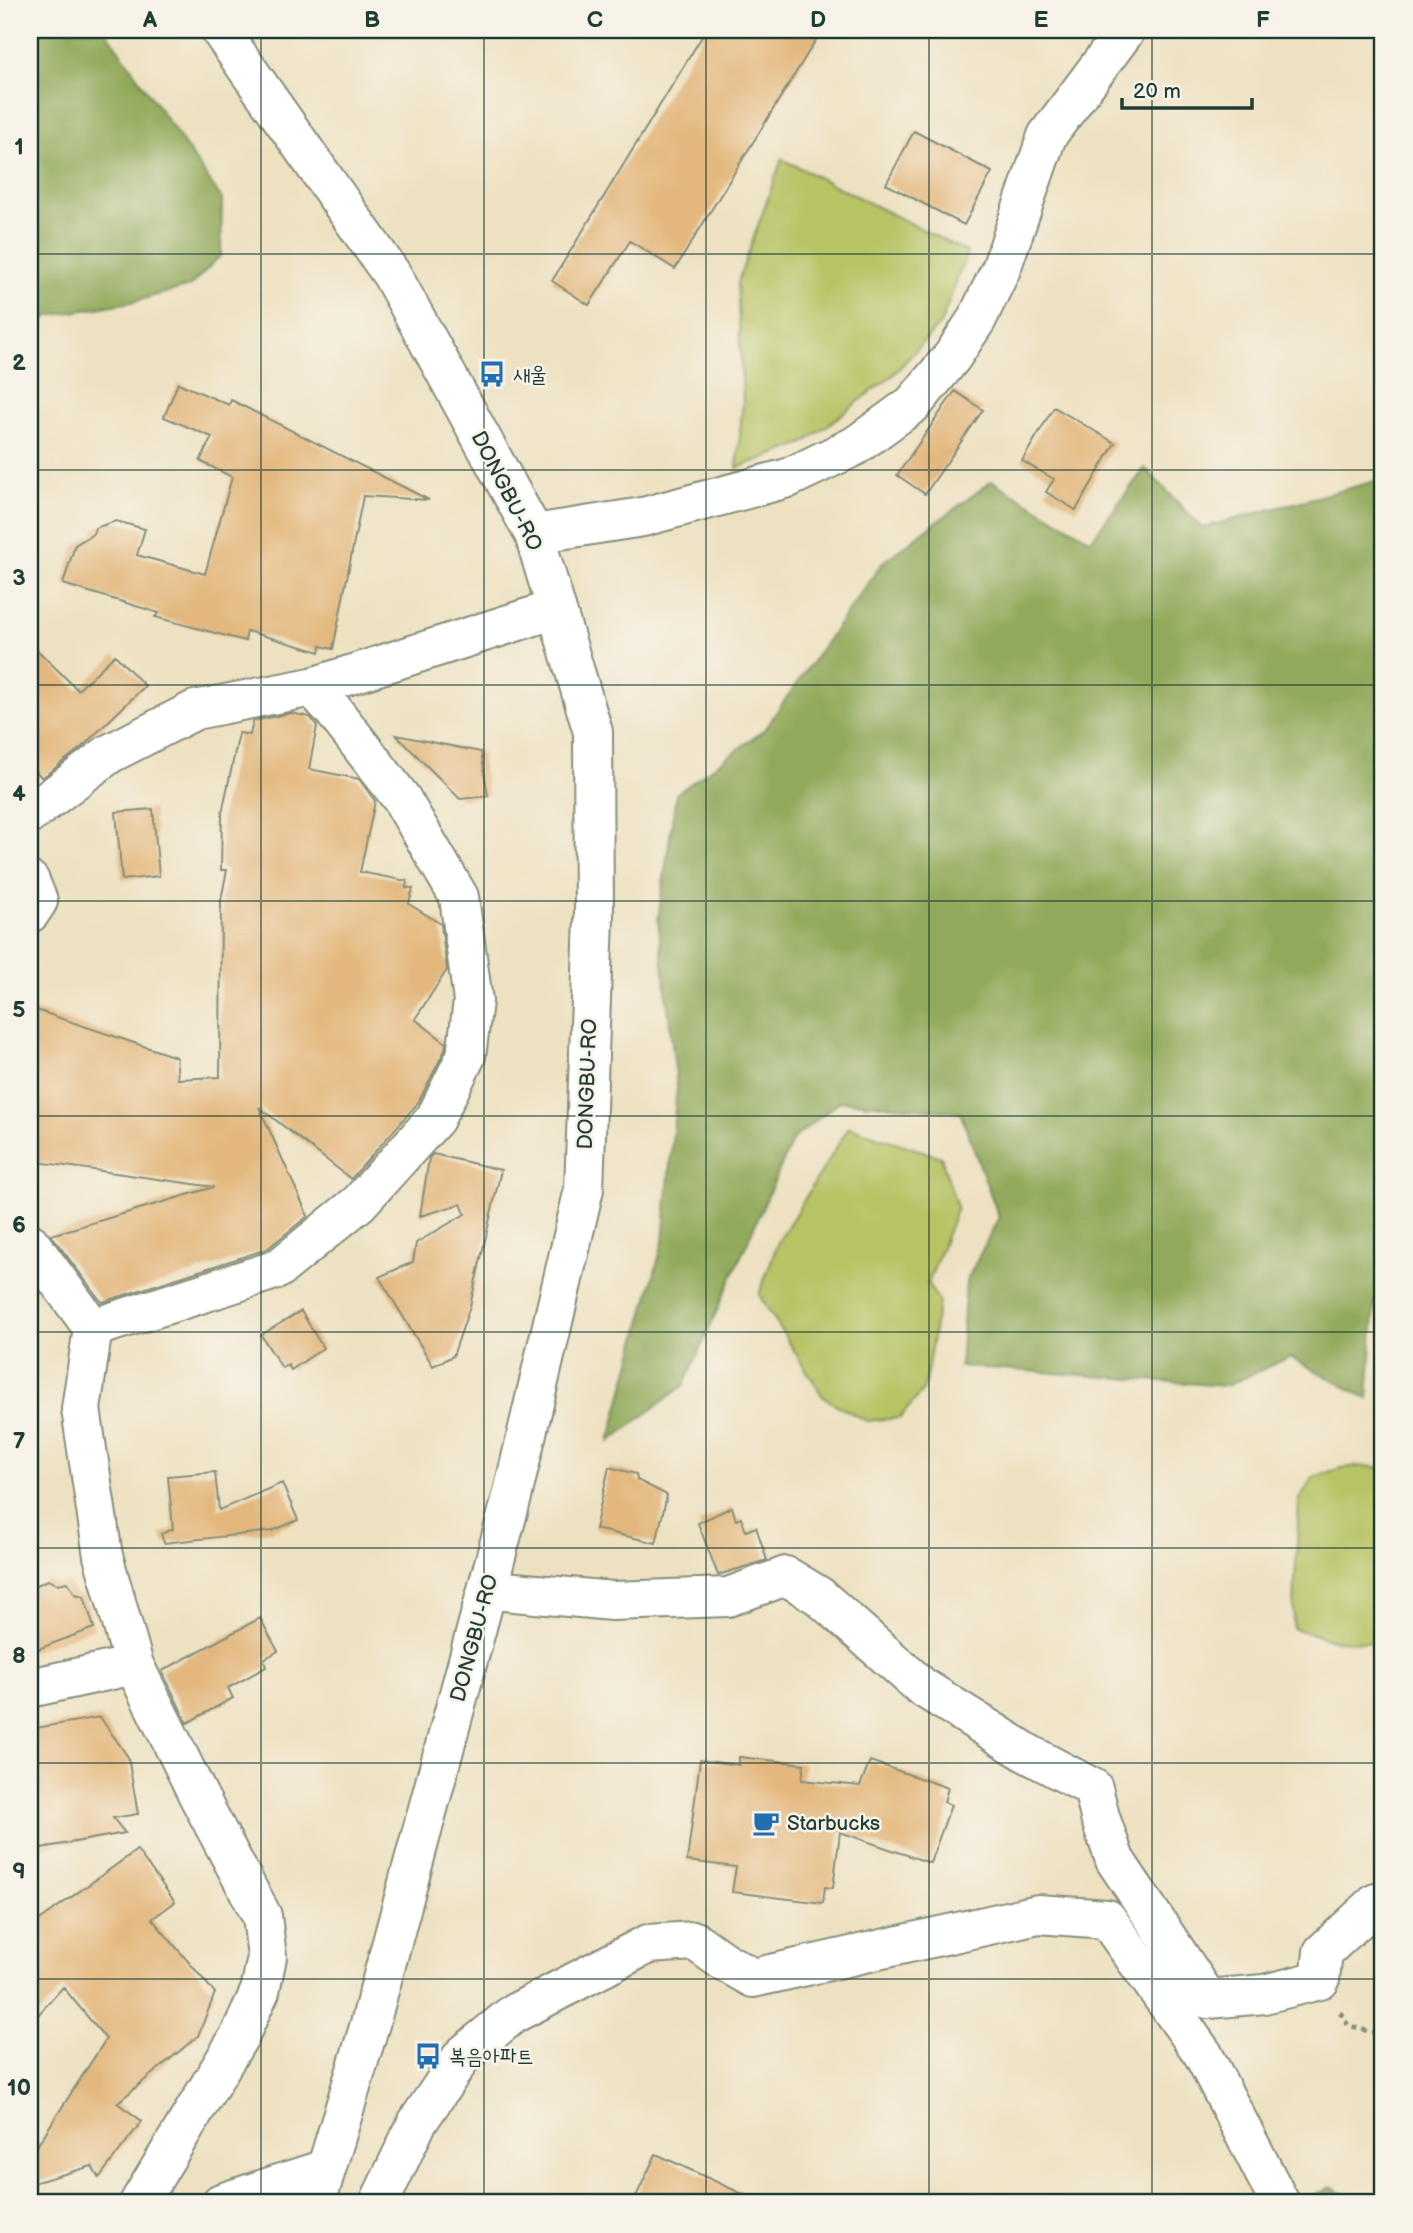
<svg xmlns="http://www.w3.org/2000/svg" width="1413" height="2233" viewBox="0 0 1413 2233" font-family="'Balsamiq Sans','Poor Story',sans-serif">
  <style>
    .green { fill: #b7c365; stroke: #6b804c; stroke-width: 2 }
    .forest { fill: #91a95a; stroke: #587347; stroke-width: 2 }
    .building { fill: #e3b77d }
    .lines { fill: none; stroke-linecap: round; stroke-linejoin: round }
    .minor-casing { stroke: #868f7a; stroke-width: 42 }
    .major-casing { stroke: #868f7a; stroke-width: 42 }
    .path { stroke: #868f7a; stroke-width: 4.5; stroke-dasharray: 5 5; stroke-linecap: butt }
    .minor { stroke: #fff; stroke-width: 38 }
    .major { stroke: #fff; stroke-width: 38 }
    .grid { fill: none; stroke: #1f3d34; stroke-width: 2; stroke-opacity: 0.55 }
    .labels { text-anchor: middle; stroke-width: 5; stroke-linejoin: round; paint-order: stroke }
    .poi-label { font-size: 21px; fill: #1f3d34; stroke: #f7f3e8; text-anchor: start }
    .street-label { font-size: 21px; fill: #1f3d34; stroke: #f7f3e8 }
    .neatline { fill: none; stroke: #1f3d34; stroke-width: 2.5 }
    .grid-label { font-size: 23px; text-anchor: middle; font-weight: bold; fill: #1f3d34 }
  </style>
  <rect width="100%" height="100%" fill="#f7f3e8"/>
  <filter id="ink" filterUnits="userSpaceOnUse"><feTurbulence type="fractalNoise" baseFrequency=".0143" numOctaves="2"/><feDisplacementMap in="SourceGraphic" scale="14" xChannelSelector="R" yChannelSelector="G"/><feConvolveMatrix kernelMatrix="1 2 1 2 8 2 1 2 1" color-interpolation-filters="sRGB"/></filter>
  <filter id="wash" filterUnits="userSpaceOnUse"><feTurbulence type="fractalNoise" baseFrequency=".00686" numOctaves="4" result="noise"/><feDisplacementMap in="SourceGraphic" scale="28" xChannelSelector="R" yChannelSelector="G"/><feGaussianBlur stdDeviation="1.57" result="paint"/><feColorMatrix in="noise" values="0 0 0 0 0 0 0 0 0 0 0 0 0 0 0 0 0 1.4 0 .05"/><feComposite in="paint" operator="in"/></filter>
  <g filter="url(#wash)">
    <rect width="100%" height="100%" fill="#eee1c1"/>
    <path class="green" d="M 782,159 L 967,252 L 941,323 L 893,375 L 804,443 L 737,468 L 743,400 L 737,284 Z
      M 849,1127 L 941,1157 L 957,1207 L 928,1284 L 939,1302 L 924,1389 L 900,1418 L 866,1421 L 824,1398 L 759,1295 L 778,1242 Z
      M 1365,1466 L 1383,1468 L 1383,1642 L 1336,1641 L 1293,1628 L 1299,1499 L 1313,1477 L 1341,1468 Z"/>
    <path class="forest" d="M 30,30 L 105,30 L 222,199 L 221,255 L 190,286 L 132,302 L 48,316 L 30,333 Z
      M 1145,468 L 1202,528 L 1383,479 L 1383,1295 L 1375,1300 L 1368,1399 L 1290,1357 L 1226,1386 L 960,1366 L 966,1282 L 999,1217 L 960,1112 L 840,1101 L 793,1139 L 684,1385 L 609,1442 L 663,1242 L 677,1087 L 658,920 L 676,794 L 763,731 L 883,562 L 992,481 L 1091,540 Z
      M 1331,2187 L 1358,2203 L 1316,2203 L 1310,2198 Z"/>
    <g id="blocks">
      <path class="building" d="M 706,30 L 822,30 L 675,269 L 630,241 L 589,305 L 552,281 Z
        M 914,131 L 992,172 L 964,225 L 886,184 Z
        M 178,383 L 229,405 L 231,400 L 429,500 L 363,496 L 333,649 L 321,646 L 320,652 L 247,631 L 245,641 L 155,617 L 159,613 L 63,584 L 75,545 L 93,534 L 95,528 L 116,521 L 145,529 L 137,555 L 205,574 L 232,477 L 200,461 L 212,437 L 164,417 Z
        M 955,391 L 983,410 L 925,494 L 897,475 Z
        M 1054,407 L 1115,443 L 1076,510 L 1046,492 L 1054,479 L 1022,461 Z
        M 30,643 L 78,690 L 115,655 L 145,686 L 82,747 L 42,778 L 30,765 Z
        M 291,713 L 310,717 L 317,726 L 309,769 L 359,779 L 375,801 L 360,872 L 407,881 L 406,888 L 413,888 L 409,904 L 441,924 L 447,970 L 415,1019 L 446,1043 L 445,1050 L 418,1103 L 351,1179 L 259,1107 L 308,1216 L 267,1249 L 103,1302 L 100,1300 L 51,1235 L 214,1187 L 30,1161 L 30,1008 L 176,1057 L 178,1079 L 220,1077 L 221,900 L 227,870 L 221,870 L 222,813 L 239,733 L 250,735 L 253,721 Z
        M 396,735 L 481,752 L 488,796 L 460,799 Z
        M 153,809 L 159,876 L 122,880 L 116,812 Z
        M 433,1154 L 501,1170 L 470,1306 L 453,1356 L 433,1366 L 379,1277 L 413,1262 L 416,1243 L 465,1214 L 461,1204 L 420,1216 L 429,1158 Z
        M 301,1311 L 323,1348 L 291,1370 L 288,1365 L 282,1368 L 261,1335 Z
        M 609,1467 L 636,1474 L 637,1480 L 667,1495 L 656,1543 L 595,1529 Z
        M 215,1472 L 219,1510 L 282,1483 L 298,1520 L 272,1531 L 164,1543 L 161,1534 L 173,1529 L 168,1476 Z
        M 732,1507 L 736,1520 L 741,1518 L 746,1531 L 756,1527 L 767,1560 L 718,1575 L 698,1523 Z
        M 48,1580 L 57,1584 L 68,1582 L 75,1594 L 84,1596 L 94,1628 L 30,1652 L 30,1588 Z
        M 260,1618 L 278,1651 L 264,1659 L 266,1667 L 228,1688 L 233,1698 L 187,1723 L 162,1671 Z
        M 100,1717 L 128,1757 L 138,1814 L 113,1818 L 125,1833 L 30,1850 L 30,1729 Z
        M 739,1757 L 804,1764 L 802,1780 L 860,1786 L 870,1761 L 948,1788 L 944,1802 L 951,1805 L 930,1863 L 840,1832 L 833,1888 L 825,1887 L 823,1903 L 732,1892 L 736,1867 L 687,1861 L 700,1760 L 739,1765 Z
        M 137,1850 L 175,1902 L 152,1919 L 215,1993 L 198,2036 L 117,2103 L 142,2121 L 99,2178 L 92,2166 L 30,2184 L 30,2157 L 106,2039 L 63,1987 L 30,2024 L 30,1927 Z
        M 656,2154 L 762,2203 L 633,2203 Z"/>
    </g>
  </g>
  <g filter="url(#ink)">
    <use href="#blocks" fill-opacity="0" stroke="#868f7a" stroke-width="2"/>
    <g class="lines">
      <g class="minor-casing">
        <path id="minor" d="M 534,534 L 643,517 L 788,478 L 855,446 L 913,404 L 952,357 L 977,319 L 1001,269 L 1047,136 L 1126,30
          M 30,814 L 109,754 L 195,710 L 312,687 L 556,609
          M 30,881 L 38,901 L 30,913
          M 30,1243 L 93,1328 L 81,1409 L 103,1556 L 134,1665 L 199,1797 L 262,1916 L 267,1957 L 260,1991 L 240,2035 L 139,2203
          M 93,1328 L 278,1269 L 359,1203 L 435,1119 L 466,1056 L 473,1001 L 459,897 L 401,798 L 333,710 L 312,687
          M 489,1584 L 504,1591 L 612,1601 L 728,1597 L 786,1576 L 819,1596 L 922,1687 L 1027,1753 L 1093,1788 L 1100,1817 L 1115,1860 L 1208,1999 L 1264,1994 L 1320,1980 L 1323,1952 L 1376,1903
          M 30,1688 L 134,1665
          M 221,2203 L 325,2169
          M 379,2203 L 417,2123 L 463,2055 L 513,2014 L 648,1944 L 695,1941 L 723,1961 L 753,1978 L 1038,1914 L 1107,1919 L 1203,2054 L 1280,2203"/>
      </g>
      <g class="major-casing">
        <path id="major" d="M 220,30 L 392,275 L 534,534 L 593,732 L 594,918 L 584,1189 L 512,1497 L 370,2024 L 316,2203"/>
      </g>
      <path class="path" d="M 1340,2012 L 1348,2025 L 1383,2036"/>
      <use href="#minor" class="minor"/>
      <use href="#major" class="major"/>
    </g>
  </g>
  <path class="grid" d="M 261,30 L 261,2203M 484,30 L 484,2203M 706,30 L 706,2203M 929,30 L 929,2203M 1152,30 L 1152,2203M 30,254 L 1383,254M 30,470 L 1383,470M 30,685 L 1383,685M 30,901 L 1383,901M 30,1116 L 1383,1116M 30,1332 L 1383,1332M 30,1548 L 1383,1548M 30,1763 L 1383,1763M 30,1979 L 1383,1979"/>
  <defs>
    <g id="bus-bare" transform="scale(2.1)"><path d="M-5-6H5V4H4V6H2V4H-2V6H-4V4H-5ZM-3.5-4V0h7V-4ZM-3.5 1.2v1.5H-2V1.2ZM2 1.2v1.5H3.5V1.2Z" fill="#1f6fb2" stroke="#f7f3e8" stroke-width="2.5" paint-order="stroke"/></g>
    <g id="cafe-bare" transform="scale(2.1)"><path d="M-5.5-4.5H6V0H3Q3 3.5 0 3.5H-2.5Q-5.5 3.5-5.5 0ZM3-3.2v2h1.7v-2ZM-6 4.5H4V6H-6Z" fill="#1f6fb2" stroke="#f7f3e8" stroke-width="2.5" paint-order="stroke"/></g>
  </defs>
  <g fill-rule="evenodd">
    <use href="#bus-bare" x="492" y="374"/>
    <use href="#cafe-bare" x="766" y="1823"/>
    <use href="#bus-bare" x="428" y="2056"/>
  </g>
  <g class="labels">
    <g class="poi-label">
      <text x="513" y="381">새울</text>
      <text x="787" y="1830">Starbucks</text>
      <text x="449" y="2063">복음아파트</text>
    </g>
    <g class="street-label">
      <text transform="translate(507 491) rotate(63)" y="7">DONGBU-RO</text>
      <text transform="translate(587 1084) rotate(-88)" y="7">DONGBU-RO</text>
      <text transform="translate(474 1638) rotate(-75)" y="7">DONGBU-RO</text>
    </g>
  </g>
  <rect width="1413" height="2233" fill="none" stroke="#f7f3e8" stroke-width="77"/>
  <path d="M1122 98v10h130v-10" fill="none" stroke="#1f3d34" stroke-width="3.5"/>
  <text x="1133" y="98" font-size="21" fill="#1f3d34" stroke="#f7f3e8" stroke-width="5" paint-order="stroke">20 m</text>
  <rect x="38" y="38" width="1336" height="2156" class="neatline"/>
  <g class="grid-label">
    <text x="150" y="27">A</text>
    <text x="372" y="27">B</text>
    <text x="595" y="27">C</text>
    <text x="818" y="27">D</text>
    <text x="1041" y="27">E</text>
    <text x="1263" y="27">F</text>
    <text x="19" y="154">1</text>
    <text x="19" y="370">2</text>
    <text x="19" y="585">3</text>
    <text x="19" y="801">4</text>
    <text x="19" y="1017">5</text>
    <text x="19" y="1232">6</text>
    <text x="19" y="1448">7</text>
    <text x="19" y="1663">8</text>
    <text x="19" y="1879">9</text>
    <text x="19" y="2095">10</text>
  </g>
</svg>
